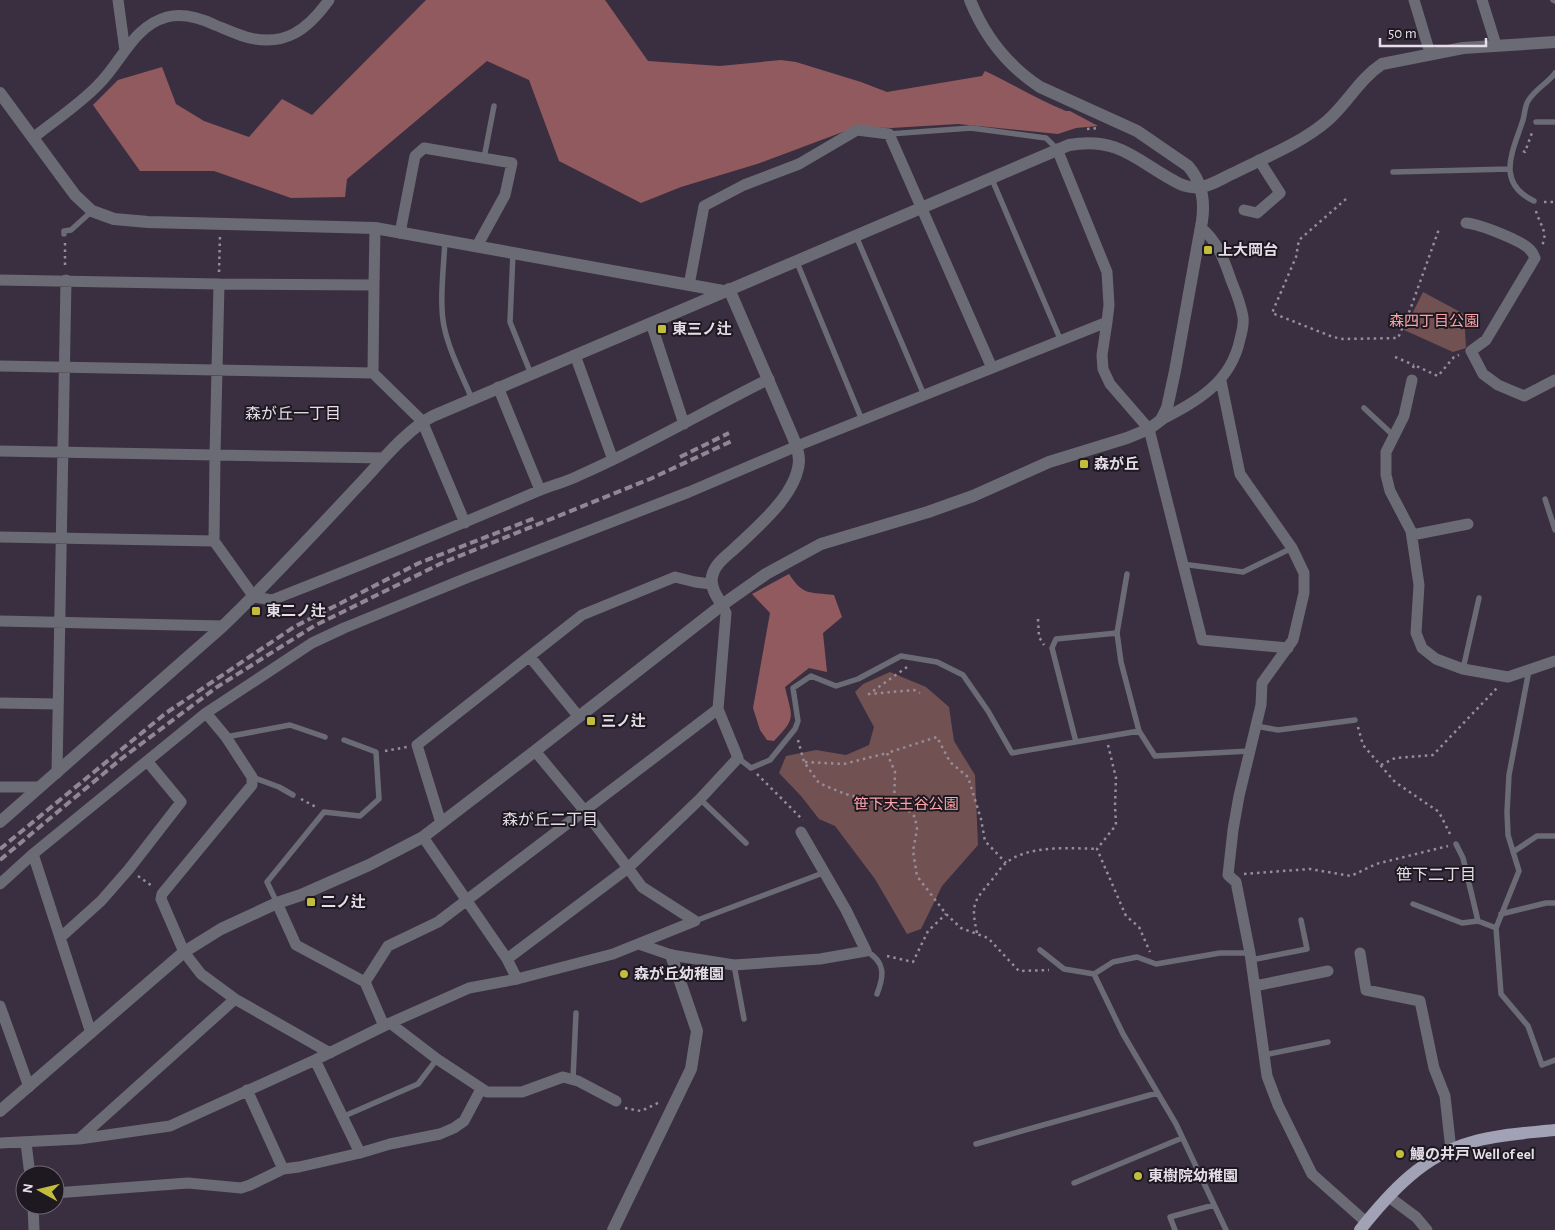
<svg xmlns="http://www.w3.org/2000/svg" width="1555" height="1230" viewBox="0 0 1555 1230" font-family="'Alegreya Sans','Noto Sans JP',sans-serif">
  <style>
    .green { fill: #725152 }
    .forest { fill: #915a5e }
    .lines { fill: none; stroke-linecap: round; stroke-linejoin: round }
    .path { stroke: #968d9b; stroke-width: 2.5; stroke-dasharray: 2.5 4; stroke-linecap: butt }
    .service { stroke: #6b6b75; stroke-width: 5.5 }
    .minor { stroke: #6b6b75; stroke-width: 11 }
    .tertiary { stroke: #6b6b75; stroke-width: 12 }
    .primary { stroke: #a1a2b6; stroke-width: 12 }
    .rail { stroke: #908795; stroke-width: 4; stroke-dasharray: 8 4; stroke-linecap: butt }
    .poi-dot { fill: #c3bd3e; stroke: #1e1921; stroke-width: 2 }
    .labels { text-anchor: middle; stroke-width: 4; stroke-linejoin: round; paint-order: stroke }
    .poi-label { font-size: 15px; font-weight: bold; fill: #e5dee9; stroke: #1e1921; text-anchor: start }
    .park-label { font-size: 15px; fill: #fba4a9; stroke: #1e1921 }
    .neighbourhood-label { font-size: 16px; fill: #e5dee9; stroke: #1e1921 }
  </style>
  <rect width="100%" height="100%" fill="#3a2f40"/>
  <path class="green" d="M 1423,292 L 1464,314 L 1466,348 L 1453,352 L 1404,330 Z
    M 890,672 L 926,687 L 949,707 L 954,741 L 975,775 L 978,845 L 942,886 L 921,929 L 907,934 L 875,879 L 835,826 L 819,819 L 801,796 L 779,773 L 786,756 L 816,750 L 846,755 L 869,745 L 874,727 L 855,692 L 863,684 Z"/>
  <path class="forest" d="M 426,0 L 605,0 L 648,61 L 720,66 L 781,60 L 796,62 L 861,82 L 887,92 L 982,76 L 985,71 C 1013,84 1038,100 1066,111 L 1070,111 L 1098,126 L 1076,128 L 1058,134 L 958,124 L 891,128 L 856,127 L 757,164 L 681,187 L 641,203 L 559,161 L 529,80 L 487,61 L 347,179 L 345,197 L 291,198 L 214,171 L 140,171 L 93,105 L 118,80 L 162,67 L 176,104 L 204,121 L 249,137 L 282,99 L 312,115 Z
    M 789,574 C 803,596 810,592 834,595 L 842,617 L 823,633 L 827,672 L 809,668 L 785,687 C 792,718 797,717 774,741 L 767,740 L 760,730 L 753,708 L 770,613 L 752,594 Z"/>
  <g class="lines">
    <path class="path" d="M 1087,129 L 1099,128
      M 1523,151 L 1525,152 L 1533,130
      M 1346,199 L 1299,240 L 1296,257 L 1272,313 L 1333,337 L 1343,339 L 1398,338 L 1410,310 L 1439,229
      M 1544,202 L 1555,202
      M 1536,211 C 1539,223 1549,233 1542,245
      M 65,243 L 65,268
      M 219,272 L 220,235
      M 1395,357 L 1414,365
      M 1413,368 L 1414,365 L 1438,376 L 1454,357 L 1459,355
      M 1038,619 L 1039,637 L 1044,645
      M 907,667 L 869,694 L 914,690 L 920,693
      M 1358,727 L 1363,745 L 1395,782 L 1439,812 L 1451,836
      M 798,740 L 804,762 L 819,783 L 845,794 L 906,808 L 915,817 L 917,829 L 913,851 L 917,876 L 946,914 L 961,928 L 988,938 L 1019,971 L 1049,970
      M 1108,745 L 1116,778 L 1115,806 L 1116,825 L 1097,849 L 1126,916 L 1139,927 L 1150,952
      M 385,751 L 407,747
      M 805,762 L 844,764 L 887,753
      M 1381,765 L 1395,758 L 1433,755 L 1497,688
      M 757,774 L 803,820
      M 301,799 L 316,807
      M 894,806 L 895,772 L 887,753 L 937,737 L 950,762 L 968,777 L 981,819 L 985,841 L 1006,863
      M 1244,874 L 1310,869 L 1351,876 L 1376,864 L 1448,846
      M 138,876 L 152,886
      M 977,933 C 971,905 973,902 991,881 C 996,875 1000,868 1006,863 C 1027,845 1071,848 1097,849
      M 887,956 L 913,962 L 928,931 L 946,914
      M 625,1108 L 641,1111 L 660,1102"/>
    <path class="service" d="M 1553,0 L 1555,1
      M 1536,122 L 1555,122
      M 889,134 L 971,128 L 1046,138 L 1057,149
      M 484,158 L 494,106
      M 1393,172 L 1510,169
      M 991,177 L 1061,341
      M 1534,201 C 1496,183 1512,153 1522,123 C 1525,116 1524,108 1528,101 C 1535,89 1548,83 1555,73
      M 64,234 L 64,231 L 71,230 L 92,211
      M 856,236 L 924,395
      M 445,240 C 444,265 439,302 444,326 C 449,351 462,375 472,399
      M 513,253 L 510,322 L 531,374
      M 796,260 L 862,420
      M 1364,408 L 1394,436
      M 1545,499 L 1555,530
      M 1182,564 L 1243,572 L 1292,548
      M 1127,574 L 1117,633 L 1121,662 L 1139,731 L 1155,756 L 1250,751
      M 1463,669 L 1479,598
      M 1529,670 L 1509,775 L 1507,812 L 1508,835 L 1519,871 L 1496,928 L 1501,994 L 1528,1026 L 1542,1065 L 1555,1060
      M 1256,726 L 1278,730 L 1355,720
      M 226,737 L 290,725 L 325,737
      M 1076,742 L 1052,648 L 1056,639 L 1117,633
      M 738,758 L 751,768 L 770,760 L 795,729 L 798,721 L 793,688 L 811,676 L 836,686 L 858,679 L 901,656 L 937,662 L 963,675 L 988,711 L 1012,753 L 1139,731
      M 252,777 L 279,787 L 293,795
      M 700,799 L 746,843
      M 1456,844 L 1463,858 L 1478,921 L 1496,928
      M 1513,852 L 1537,836 L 1555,836
      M 277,903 L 267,882 L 324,812 L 360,816 L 379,799 L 376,752 L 344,740
      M 1413,904 L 1462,923 L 1478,921
      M 1501,914 L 1546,903 L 1555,903
      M 695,921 L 823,873
      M 1040,950 L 1064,969 L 1094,974 L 1123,1034 L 1176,1124 L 1226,1230
      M 866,951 C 886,962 884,976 877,994
      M 1251,960 L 1307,949 L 1301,920
      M 734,965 L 744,1019
      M 1094,974 L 1113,962 L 1137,957 L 1156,964 L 1220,953 L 1250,953
      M 1264,1055 L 1328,1042
      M 573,1079 L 576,1013
      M 342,1117 L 418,1084 L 437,1059
      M 976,1144 L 1157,1093
      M 1074,1183 L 1182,1138
      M 1175,1230 L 1170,1217 L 1214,1205"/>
    <path class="minor" d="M 118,0 L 125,51
      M 1414,0 L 1430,53
      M 1482,0 L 1496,45
      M 33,138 C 54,121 80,104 98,85 C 121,63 133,26 167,17 C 183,13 200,18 215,25 C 225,29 236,34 246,37 C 285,48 308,29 329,0
      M 1057,149 L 1107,272 L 1109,305 L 1107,322 L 1102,355 L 1103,369 L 1110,384 L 1149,429 L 1202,640 L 1288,648
      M 1244,210 L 1257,213 L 1280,193 L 1259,160
      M 1466,223 C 1479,224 1524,241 1531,251 C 1533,253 1534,256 1535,258 L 1486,340 L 1471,351 L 1483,374 L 1498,385 L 1524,396 L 1555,380
      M 400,233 L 415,156 L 424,148 L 512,163 L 505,195 L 477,246
      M 0,280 L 219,284
      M 374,285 L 375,228
      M 689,285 L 704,206 L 744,185 L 799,164 L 857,130 L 889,134 L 992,368
      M 651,323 L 684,424
      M 575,355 L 613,460
      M 0,366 L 373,373 L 422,421 L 465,523
      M 373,373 L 374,285 L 219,284 L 215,455 L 384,458
      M 1412,380 L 1404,416 L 1386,452 L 1386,475 L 1390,491 L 1411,531 L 1419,585 L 1416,633 L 1422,648 L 1436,659 L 1463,669 L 1508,677 L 1555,661
      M 1221,381 L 1240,474 L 1292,548 L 1304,573 L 1304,593 L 1293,640 L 1262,683 L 1261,705 L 1239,796 L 1233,830 L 1228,875 L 1236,882 L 1250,953 L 1267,1076 L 1278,1105 L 1312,1174 L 1366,1222
      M 498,387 L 540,490
      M 1161,420 C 1197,401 1231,383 1240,339 C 1242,332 1244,324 1243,317 C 1241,304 1236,292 1231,280 C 1225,262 1217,240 1201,228
      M 0,451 L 215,455 L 214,541 L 254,597 L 272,600 C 361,565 450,529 538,491 C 552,485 567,482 580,475 C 645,447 706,410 769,379
      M 1412,535 L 1468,524
      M 0,537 L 214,541
      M 0,621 L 223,626
      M 530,657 L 579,717
      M 0,703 L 58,704
      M 206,713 L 226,737 L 252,777 L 252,785 L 162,894 L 161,899 L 184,952 L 201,974 L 235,999 L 330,1053
      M 535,751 L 584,810 L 628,868 L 700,799 L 738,758 L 718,709 L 726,613 L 722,605
      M 57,773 L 66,280
      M 0,787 L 40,787
      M 441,823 L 417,745 L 582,615 L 675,577 L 695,582 L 711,584
      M 423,837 L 507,959 L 517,979
      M 33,854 L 91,1033
      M 0,884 L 33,854 L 206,713 L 312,643 L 344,628 L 469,577 L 689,492 L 797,446 L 1107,322
      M 277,903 L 296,945 L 365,982 L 384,1026
      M 61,937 L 101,901 L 129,869 L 181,802 L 147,761
      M 639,944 L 671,955 L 734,965 L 820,959 L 866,951 L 846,910 L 801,832
      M 1360,953 L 1366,990 L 1420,1001 L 1434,1068 L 1445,1096 L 1451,1150
      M 507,959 L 628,868 L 642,887 L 695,921
      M 365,982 L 388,946 L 438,922 L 718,709
      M 1255,986 L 1328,971
      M 0,1006 L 29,1087
      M 390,1023 L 437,1059 L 487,1092 L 522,1092 L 563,1077 L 578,1081 L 616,1101
      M 315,1060 L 360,1153
      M 247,1090 L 283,1169
      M 79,1139 L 235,999
      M 0,1143 L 79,1139 L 170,1126 L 315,1060 L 390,1023 L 469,988 L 517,979 L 613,954 L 695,921
      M 26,1143 L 30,1175
      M 55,1193 L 188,1183 L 241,1188 L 250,1185 L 283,1169 L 299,1167 L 360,1153 L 390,1144 L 440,1134 L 454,1128 L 464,1121 L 481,1089
      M 1389,1197 L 1416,1217 L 1427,1230
      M 33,1205 L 34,1230"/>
    <path class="tertiary" d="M 0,93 L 75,195 L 92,211 L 114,219 L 148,222 L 375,228 L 723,291
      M 722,605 C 717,597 710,587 712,577 C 714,565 725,557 733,550 C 756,528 797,495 799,461 C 799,452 796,444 792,435 L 729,289
      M 0,822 L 223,626 C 270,581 314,533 358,486 C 379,464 407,429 433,416 L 1069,145 C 1121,136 1138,163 1180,184 C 1185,186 1193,188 1199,187 C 1210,187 1224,177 1234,173 C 1265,157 1300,144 1327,121 C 1347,104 1359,79 1382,64 L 1463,48 L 1555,42
      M 0,1111 L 184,952 L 221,929 L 277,903 L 301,895 L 369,865 L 423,837 L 535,751 L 722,605 L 766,574 L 821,544 L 928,512 L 973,496 L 1049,462 L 1127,438 L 1149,429 L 1161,420 L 1167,408 L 1175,371 L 1202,221 C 1205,201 1202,182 1188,166 L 1137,131 L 1040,87 C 1008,66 984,35 970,0
      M 613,1230 L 691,1069 L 697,1031 L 671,955"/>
    <path class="primary" d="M 1360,1230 C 1390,1192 1424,1155 1472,1142 C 1499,1134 1528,1133 1555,1130"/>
    <path class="rail" d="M 680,457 L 729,433
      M 0,849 L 166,713 L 294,627 L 419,563 L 535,518
      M 0,860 L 121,759 L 217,687 L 314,626 L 442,563 L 650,479 L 734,440"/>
  </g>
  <g class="poi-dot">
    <rect x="1203" y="245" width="10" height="10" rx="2.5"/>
    <rect x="657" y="324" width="10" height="10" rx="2.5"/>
    <rect x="1079" y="459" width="10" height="10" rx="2.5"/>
    <rect x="251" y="606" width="10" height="10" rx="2.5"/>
    <rect x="586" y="716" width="10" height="10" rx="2.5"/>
    <rect x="306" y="897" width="10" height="10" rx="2.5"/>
    <circle cx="624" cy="974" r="5"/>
    <circle cx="1400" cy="1154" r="5"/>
    <circle cx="1138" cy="1176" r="5"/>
  </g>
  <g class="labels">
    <g class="poi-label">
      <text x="1218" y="255">上大岡台</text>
      <text x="672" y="334">東三ノ辻</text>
      <text x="1094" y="469">森が丘</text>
      <text x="266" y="616">東二ノ辻</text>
      <text x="601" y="726">三ノ辻</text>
      <text x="321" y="907">二ノ辻</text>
      <text x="634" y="979">森が丘幼稚園</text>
      <text x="1410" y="1159">鰻の井戸 Well of eel</text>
      <text x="1148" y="1181">東樹院幼稚園</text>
    </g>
    <g class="park-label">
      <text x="1434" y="326">森四丁目公園</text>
      <text x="906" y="809">笹下天王谷公園</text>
    </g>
    <g class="neighbourhood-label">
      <text x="293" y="419">森が丘一丁目</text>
      <text x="550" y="825">森が丘二丁目</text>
      <text x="1436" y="880">笹下二丁目</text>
    </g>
  </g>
  <g transform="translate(40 1190) rotate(278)"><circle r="24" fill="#1e1921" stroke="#6e6871"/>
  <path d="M0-4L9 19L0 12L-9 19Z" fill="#c3bd3e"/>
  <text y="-8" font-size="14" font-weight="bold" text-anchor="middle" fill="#e5dee9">N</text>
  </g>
  <path d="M1380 38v8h106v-8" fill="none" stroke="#e5dee9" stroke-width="2.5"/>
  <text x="1388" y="38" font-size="15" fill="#e5dee9" stroke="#1e1921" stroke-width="4" paint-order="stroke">50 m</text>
</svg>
